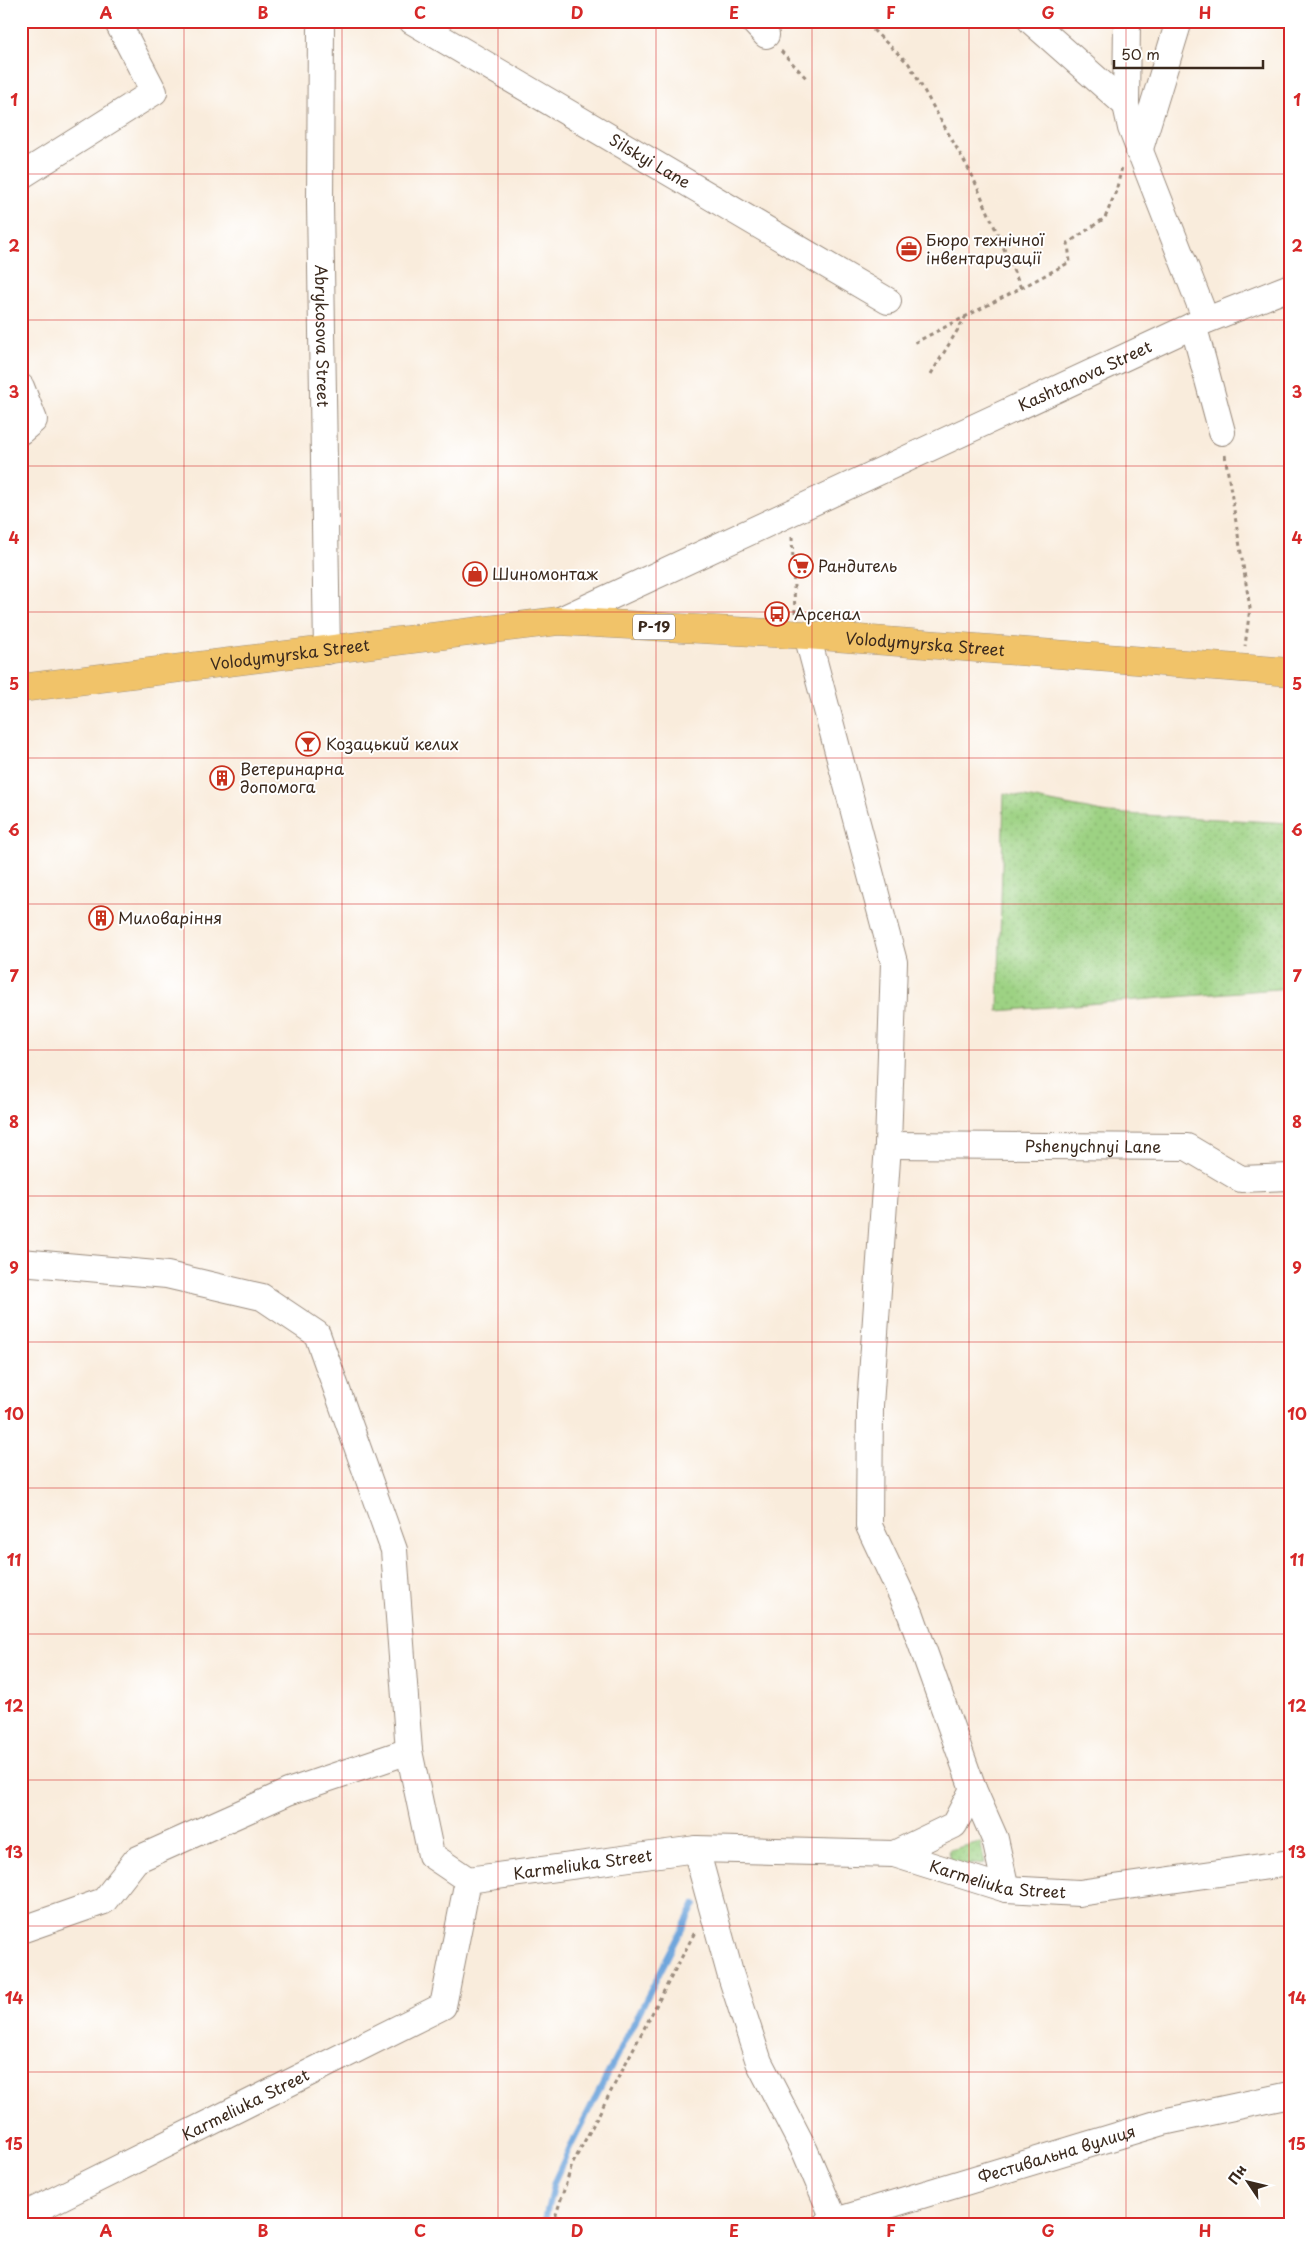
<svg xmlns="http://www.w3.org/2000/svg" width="1311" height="2245" viewBox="0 0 1311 2245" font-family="'Playpen Sans',sans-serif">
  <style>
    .park { fill: url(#park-dots); stroke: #6c7e50 }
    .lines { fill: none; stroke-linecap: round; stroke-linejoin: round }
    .stream { stroke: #6ea5dc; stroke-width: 6 }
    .minor-casing { stroke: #9a8b7d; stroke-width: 28 }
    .major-casing { stroke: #9a8b7d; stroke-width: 29 }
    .path { stroke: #9a8b7d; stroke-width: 3; stroke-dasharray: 4 4; stroke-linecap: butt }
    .minor { stroke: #fff; stroke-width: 26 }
    .major { stroke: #f1c369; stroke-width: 28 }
    .grid { fill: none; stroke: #d62828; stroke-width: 1; stroke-opacity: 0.55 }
    .labels { text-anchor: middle; stroke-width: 4; stroke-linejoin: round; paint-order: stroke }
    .shield { fill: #fff; stroke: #766a62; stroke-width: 1 }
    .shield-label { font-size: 15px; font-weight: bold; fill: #3b2a1e }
    .street-label { font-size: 16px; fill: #3b2a1e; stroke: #fff }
    .poi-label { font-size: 16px; fill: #3b2a1e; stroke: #fff; text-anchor: start }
    .neatline { fill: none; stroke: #d62828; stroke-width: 2 }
    .grid-label { font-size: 16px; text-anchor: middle; font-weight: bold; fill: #d62828 }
  </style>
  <defs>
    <pattern id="park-dots" width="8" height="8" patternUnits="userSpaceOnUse" patternTransform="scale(1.25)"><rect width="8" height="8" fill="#9dd283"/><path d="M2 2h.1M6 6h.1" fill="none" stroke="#88b471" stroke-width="1.8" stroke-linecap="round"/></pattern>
  </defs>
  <rect width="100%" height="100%" fill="#fff"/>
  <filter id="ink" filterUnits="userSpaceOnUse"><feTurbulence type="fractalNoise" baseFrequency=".02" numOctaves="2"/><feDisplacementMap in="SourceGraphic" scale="10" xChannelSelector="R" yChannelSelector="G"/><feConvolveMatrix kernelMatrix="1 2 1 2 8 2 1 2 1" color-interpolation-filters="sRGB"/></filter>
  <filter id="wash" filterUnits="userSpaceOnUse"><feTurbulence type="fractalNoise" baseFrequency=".0096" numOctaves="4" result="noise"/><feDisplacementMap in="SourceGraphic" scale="20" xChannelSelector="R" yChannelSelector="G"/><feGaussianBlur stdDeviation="1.12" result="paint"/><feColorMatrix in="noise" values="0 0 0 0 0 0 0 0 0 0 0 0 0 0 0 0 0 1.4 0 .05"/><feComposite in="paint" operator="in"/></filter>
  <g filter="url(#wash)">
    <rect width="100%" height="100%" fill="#f9ecdc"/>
    <path class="park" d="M 1004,793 L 1108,813 L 1290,823 L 1290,988 L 998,1011 Z
      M 980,1842 L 985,1863 L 952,1867 L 949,1850 Z"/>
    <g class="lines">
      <path class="stream" d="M 544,2224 L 554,2182 L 571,2145 L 695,1904"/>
    </g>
  </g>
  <g filter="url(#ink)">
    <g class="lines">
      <g class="minor-casing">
        <g id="minor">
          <path id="s1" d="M 321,21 L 320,203 L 327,651"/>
          <path id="s2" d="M 412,21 L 888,301"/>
          <path d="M 753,21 L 766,35"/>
          <path d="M 1031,21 L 1126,105"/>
          <path d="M 1127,21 L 1126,105 L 1131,128 L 1206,320"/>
          <path d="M 1139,152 L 1179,21"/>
          <path d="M 21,176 L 154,92 L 117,21"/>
          <path d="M 1192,326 L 1197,339 L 1222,432"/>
          <path d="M 21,387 L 34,420 L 21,431"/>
          <path id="s3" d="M 558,621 L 1192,326 L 1290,287"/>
          <path d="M 807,635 L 894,962 L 888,1145 L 870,1405 L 869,1526 L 911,1615 L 973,1789 L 995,1839 L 1006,1889"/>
          <path id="s4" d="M 888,1145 L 1187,1147 L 1241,1179 L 1290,1177"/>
          <path d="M 21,1262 L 167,1275 L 262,1297 L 317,1334 L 394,1550 L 409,1751 L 431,1855 L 468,1880"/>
          <path d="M 696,1849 L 730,1973 L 759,2062 L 805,2151 L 835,2221"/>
          <path d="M 894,1854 L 954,1825 L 973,1789"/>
          <path d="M 21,1930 L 104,1901 L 136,1860 L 288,1792 L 409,1751"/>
          <path id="s5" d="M 21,2217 L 443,2006 L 468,1880 L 696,1849 L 894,1854 L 1006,1889 L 1079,1893 L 1290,1863"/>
          <path id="s6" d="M 826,2224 L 1163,2122 L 1290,2095"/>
        </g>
      </g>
      <g class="major-casing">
        <g id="major">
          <path id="s7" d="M 21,688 L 558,621 L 807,635 L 1290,672"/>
        </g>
      </g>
      <path class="path" d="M 873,30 L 909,64 L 972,175 L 1021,288 L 914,343
        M 781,51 L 808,80
        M 1021,288 L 1070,262 L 1068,243 L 1105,218 L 1116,191 L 1122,167
        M 931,374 L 966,316
        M 1225,455 L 1250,608 L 1245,646
        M 792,537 L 795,613
        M 553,2224 L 572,2165 L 695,1932"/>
      <use href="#minor" class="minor"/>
      <use href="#major" class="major"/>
    </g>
  </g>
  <path class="grid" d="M 184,21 L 184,2224M 342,21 L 342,2224M 498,21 L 498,2224M 656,21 L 656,2224M 812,21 L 812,2224M 969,21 L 969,2224M 1126,21 L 1126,2224M 21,174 L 1290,174M 21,320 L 1290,320M 21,466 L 1290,466M 21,612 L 1290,612M 21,758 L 1290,758M 21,904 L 1290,904M 21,1050 L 1290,1050M 21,1196 L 1290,1196M 21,1342 L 1290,1342M 21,1488 L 1290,1488M 21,1634 L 1290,1634M 21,1780 L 1290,1780M 21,1926 L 1290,1926M 21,2072 L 1290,2072"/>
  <defs>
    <g id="office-ring" transform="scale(1.25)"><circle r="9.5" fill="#fff" stroke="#c8321e" stroke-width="1.5"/><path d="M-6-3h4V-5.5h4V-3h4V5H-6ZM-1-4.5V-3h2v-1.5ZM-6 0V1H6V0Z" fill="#c8321e"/></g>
    <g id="supermarket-ring" transform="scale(1.25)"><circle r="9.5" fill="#fff" stroke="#c8321e" stroke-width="1.5"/><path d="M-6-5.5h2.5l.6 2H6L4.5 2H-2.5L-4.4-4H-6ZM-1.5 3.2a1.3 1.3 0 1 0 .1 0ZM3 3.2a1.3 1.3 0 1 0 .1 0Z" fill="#c8321e"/></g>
    <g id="shop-ring" transform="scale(1.25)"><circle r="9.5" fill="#fff" stroke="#c8321e" stroke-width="1.5"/><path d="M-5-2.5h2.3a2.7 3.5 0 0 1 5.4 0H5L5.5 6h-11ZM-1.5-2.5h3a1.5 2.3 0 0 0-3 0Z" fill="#c8321e"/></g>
    <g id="bus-ring" transform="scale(1.25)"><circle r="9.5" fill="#fff" stroke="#c8321e" stroke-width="1.5"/><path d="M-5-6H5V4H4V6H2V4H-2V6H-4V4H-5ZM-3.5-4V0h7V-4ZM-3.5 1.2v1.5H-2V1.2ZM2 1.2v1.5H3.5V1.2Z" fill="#c8321e"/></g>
    <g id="bar-ring" transform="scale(1.25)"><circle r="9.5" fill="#fff" stroke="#c8321e" stroke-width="1.5"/><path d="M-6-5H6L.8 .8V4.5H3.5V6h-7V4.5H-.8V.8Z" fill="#c8321e"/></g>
    <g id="building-ring" transform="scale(1.25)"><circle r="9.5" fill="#fff" stroke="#c8321e" stroke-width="1.5"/><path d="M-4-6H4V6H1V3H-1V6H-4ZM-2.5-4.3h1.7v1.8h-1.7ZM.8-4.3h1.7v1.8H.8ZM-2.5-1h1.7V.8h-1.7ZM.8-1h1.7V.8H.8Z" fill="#c8321e"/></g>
  </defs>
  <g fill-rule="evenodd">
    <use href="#office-ring" x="909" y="249"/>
    <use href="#supermarket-ring" x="801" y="566"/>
    <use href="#shop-ring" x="475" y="574"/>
    <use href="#bus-ring" x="777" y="614"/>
    <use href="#bar-ring" x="308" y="744"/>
    <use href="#building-ring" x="222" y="778"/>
    <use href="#building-ring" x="101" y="918"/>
  </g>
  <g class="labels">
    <rect class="shield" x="633" y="614.5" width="42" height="25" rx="4"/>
    <g class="shield-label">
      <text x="654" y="632">Р-19</text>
    </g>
    <g class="street-label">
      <text dy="6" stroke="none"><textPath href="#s2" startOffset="276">Silskyi Lane</textPath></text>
      <text dy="6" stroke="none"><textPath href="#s1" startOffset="315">Abrykosova Street</textPath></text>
      <text dy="6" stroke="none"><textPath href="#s3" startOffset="581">Kashtanova Street</textPath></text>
      <text dy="6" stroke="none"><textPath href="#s7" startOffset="909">Volodymyrska Street</textPath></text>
      <text dy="6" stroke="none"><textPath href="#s7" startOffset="271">Volodymyrska Street</textPath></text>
      <text dy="6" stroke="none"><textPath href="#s4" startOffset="205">Pshenychnyi Lane</textPath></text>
      <text dy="6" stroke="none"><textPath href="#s5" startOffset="716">Karmeliuka Street</textPath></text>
      <text dy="6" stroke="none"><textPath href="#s5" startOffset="1136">Karmeliuka Street</textPath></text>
      <text dy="6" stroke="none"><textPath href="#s5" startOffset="251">Karmeliuka Street</textPath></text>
      <text dy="6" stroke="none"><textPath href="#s6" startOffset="241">Фестивальна вулиця</textPath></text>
    </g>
    <g class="poi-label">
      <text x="926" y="246">Бюро технічної<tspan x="926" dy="18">інвентаризації</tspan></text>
      <text x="818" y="572">Рандитель</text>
      <text x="492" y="580">Шиномонтаж</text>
      <text x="794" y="620">Арсенал</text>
      <text x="326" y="750">Козацький келих</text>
      <text x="240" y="775">Ветеринарна<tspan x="240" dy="18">допомога</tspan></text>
      <text x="118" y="924">Миловаріння</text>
    </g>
  </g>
  <rect width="1311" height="2245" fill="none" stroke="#fff" stroke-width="55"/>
  <g transform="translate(1248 2182) rotate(305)" stroke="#ffffff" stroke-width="4" paint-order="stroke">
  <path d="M0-4L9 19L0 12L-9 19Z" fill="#3b2a1e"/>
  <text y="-8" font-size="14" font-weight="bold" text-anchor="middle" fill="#3b2a1e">Пн</text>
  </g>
  <path d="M1114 60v8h149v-8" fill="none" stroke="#3b2a1e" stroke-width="2.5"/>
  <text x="1121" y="60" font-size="15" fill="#3b2a1e" stroke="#ffffff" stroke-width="4" paint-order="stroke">50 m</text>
  <rect x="28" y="28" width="1256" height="2190" class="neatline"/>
  <g class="grid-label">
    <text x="106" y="19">A</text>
    <text x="263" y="19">B</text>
    <text x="420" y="19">C</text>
    <text x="577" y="19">D</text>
    <text x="734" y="19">E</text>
    <text x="891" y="19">F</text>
    <text x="1048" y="19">G</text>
    <text x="1205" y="19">H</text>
    <text x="14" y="106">1</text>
    <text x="1297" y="106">1</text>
    <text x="14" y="252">2</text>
    <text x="1297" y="252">2</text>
    <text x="14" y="398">3</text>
    <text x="1297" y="398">3</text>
    <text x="14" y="544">4</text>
    <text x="1297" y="544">4</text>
    <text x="14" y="690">5</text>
    <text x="1297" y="690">5</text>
    <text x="14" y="836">6</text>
    <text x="1297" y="836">6</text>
    <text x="14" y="982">7</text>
    <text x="1297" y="982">7</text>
    <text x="14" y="1128">8</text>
    <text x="1297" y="1128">8</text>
    <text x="14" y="1274">9</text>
    <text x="1297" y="1274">9</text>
    <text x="14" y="1420">10</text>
    <text x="1297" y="1420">10</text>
    <text x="14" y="1566">11</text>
    <text x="1297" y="1566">11</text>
    <text x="14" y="1712">12</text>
    <text x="1297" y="1712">12</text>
    <text x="14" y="1858">13</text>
    <text x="1297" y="1858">13</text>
    <text x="14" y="2004">14</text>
    <text x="1297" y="2004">14</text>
    <text x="14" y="2150">15</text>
    <text x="1297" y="2150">15</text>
    <text x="106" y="2237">A</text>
    <text x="263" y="2237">B</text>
    <text x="420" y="2237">C</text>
    <text x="577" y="2237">D</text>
    <text x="734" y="2237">E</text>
    <text x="891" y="2237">F</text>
    <text x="1048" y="2237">G</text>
    <text x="1205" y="2237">H</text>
  </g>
</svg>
